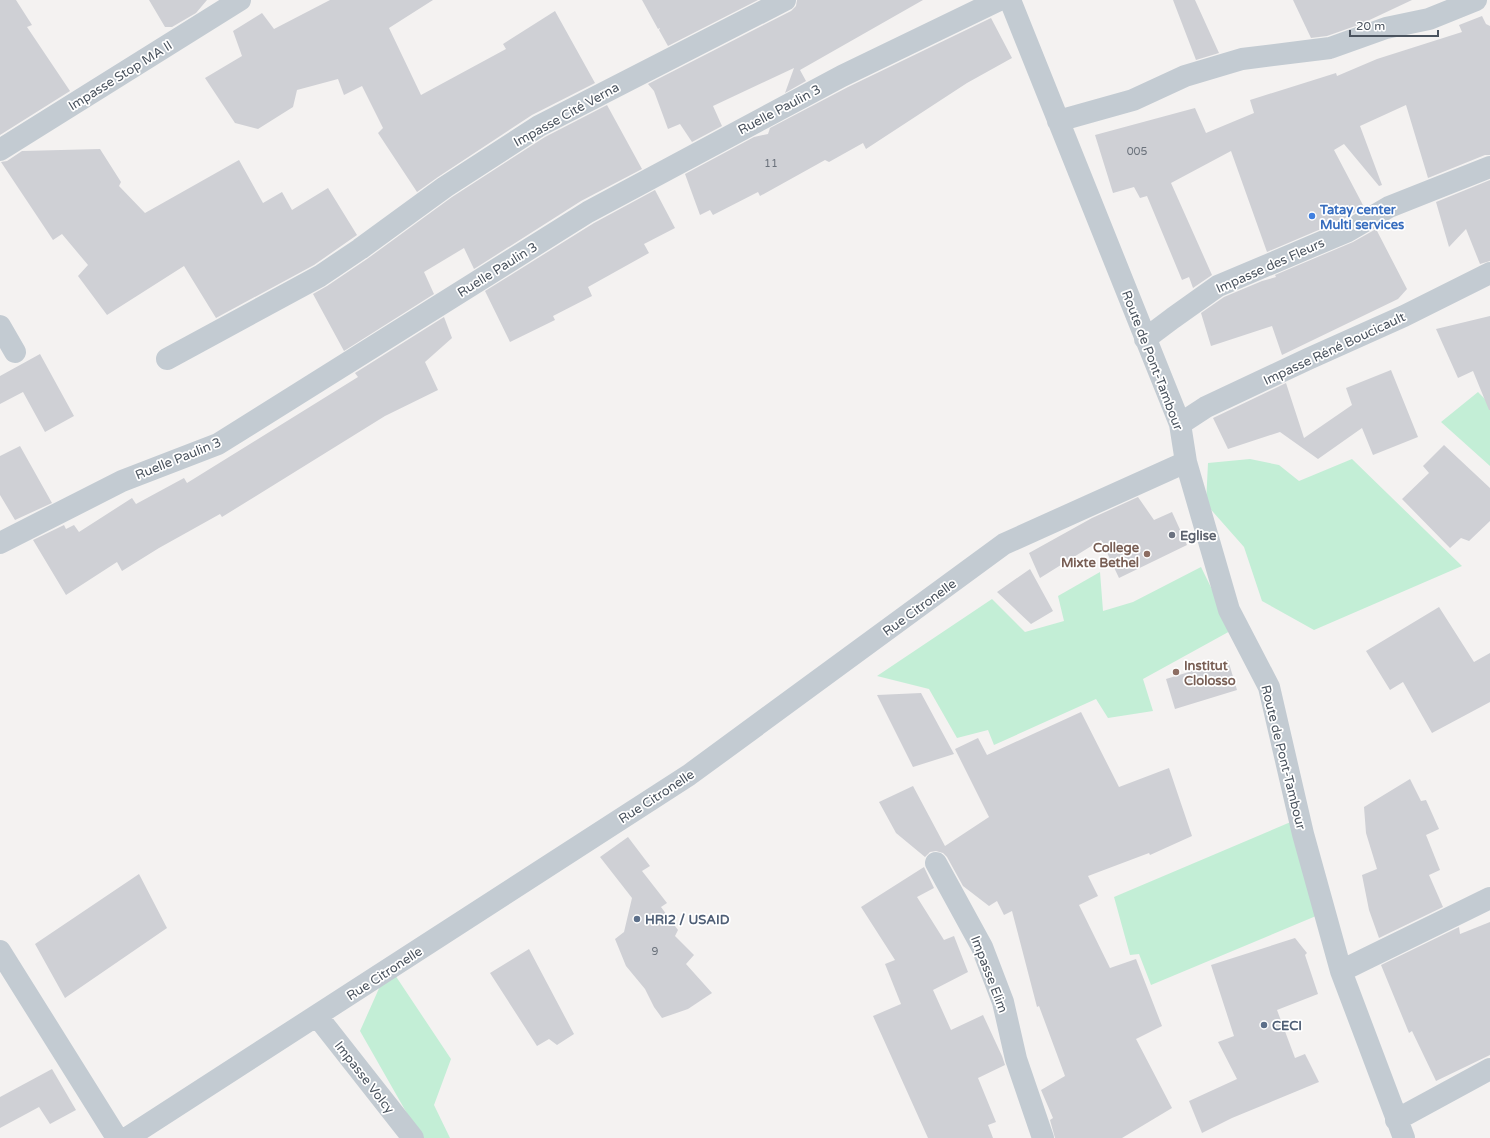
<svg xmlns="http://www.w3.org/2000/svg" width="1490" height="1138" viewBox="0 0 1490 1138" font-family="'Varela Round',sans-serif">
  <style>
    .green { fill: #c3eed6 }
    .building { fill: #cfd0d5 }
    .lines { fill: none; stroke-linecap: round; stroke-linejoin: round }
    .minor { stroke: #c3cbd2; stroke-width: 22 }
    .shop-dot { fill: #3f7fe0; stroke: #fff; stroke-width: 1.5 }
    .worship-dot { fill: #6b7280; stroke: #fff; stroke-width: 1.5 }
    .education-dot { fill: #8d6e63; stroke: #fff; stroke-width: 1.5 }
    .service-dot { fill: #5c6f8a; stroke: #fff; stroke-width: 1.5 }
    .labels { text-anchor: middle; stroke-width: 3.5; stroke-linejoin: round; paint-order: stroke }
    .number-label { font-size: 11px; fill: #6b727c }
    .street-label { font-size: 13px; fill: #4a535e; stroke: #fff }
    .shop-label { font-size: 13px; font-weight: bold; fill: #366cbe; stroke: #fff; text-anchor: start }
    .worship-label { font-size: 13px; font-weight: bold; fill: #5b616d; stroke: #fff; text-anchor: start }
    .education-label { font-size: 13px; font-weight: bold; fill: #785e54; stroke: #fff; text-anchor: end }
    .service-label { font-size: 13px; font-weight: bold; fill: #4e5e75; stroke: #fff; text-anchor: start }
  </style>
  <rect width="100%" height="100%" fill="#f4f2f1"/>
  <path class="green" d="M 1478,392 L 1490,404 L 1490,466 L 1441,422 Z
    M 1250,459 L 1279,465 L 1299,481 L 1352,459 L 1462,566 L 1314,630 L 1262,601 L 1244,547 L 1206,504 L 1208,463 Z
    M 1201,567 L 1232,630 L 1143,679 L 1153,711 L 1108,718 L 1096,699 L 994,745 L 988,730 L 957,738 L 929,689 L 877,676 L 992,599 L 1025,632 L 1064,621 L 1058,596 L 1100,572 L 1103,611 L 1133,602 Z
    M 1293,821 L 1316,916 L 1151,985 L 1139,954 L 1130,955 L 1114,897 Z
    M 389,966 L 451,1059 L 434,1105 L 450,1138 L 421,1138 L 360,1031 Z"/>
  <path class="building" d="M 0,0 L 16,0 L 32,25 L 27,27 L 70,91 L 0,135 Z
    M 149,0 L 207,0 L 196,13 L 172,27 L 165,27 Z
    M 330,0 L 433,0 L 389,28 L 421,95 L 506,49 L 503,44 L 555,11 L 595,83 L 532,115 L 438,177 L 417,192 L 378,133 L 383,128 L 362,86 L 344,95 L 338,79 L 297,90 L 293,107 L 258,129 L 235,123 L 205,78 L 242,56 L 233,31 L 262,13 L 274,29 Z
    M 642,0 L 758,0 L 668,46 L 659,30 L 660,28 L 658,29 Z
    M 797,0 L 923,0 L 800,70 L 806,81 L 785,93 L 794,68 L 713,106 L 722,126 L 692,142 L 680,124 L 668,129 L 654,91 L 648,84 L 791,11 L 796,6 Z
    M 1173,0 L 1195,0 L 1219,53 L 1196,60 Z
    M 1293,0 L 1412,0 L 1361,24 L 1327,36 L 1311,38 Z
    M 1482,16 L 1486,24 L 1490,26 L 1490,155 L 1485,155 L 1428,178 L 1406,105 L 1360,126 L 1382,185 L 1379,186 L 1344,144 L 1334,150 L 1364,207 L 1342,220 L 1267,252 L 1231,151 L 1171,183 L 1212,275 L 1193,288 L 1189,277 L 1182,280 L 1147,196 L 1140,198 L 1134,187 L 1113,193 L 1095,135 L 1195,108 L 1206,133 L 1254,113 L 1250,100 L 1336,73 L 1337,76 L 1377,59 L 1462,32 L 1459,25 Z
    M 991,18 L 1012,58 L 967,83 L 866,149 L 863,143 L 829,162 L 825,160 L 760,196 L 758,192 L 713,215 L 710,210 L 700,215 L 685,174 L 754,137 L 768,134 L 770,128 L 848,87 Z
    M 607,105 L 642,169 L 581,201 L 474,269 L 464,248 L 424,272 L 434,294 L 344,351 L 313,294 L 327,286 L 367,259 L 452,197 L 545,137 Z
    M 100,149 L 121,182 L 119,186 L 145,213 L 239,160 L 263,203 L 282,192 L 292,210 L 328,188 L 357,235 L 314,265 L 216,318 L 184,266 L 107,315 L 78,276 L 88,265 L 62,234 L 53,240 L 1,162 L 7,161 L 22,151 Z
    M 1490,180 L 1490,261 L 1480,264 L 1466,229 L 1449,247 L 1436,202 Z
    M 655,190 L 675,228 L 644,244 L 649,253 L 588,287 L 592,296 L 553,316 L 555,320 L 510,342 L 485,291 L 594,223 Z
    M 1376,229 L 1407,289 L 1398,299 L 1282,355 L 1272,326 L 1211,346 L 1201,313 L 1224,297 L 1262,281 L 1276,277 L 1275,275 L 1353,242 Z
    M 1490,316 L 1490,410 L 1489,410 L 1473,371 L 1458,378 L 1436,329 Z
    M 444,317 L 452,338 L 425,362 L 438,390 L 385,416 L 222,517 L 220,514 L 159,548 L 122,571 L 117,562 L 66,595 L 33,540 L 64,525 L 66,529 L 74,525 L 79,532 L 132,498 L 136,504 L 184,478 L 187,483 L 358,377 L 355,373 Z
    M 40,354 L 74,416 L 45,432 L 23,392 L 0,404 L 0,376 Z
    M 1391,370 L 1418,437 L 1373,455 L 1362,428 L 1318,459 L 1280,432 L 1228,449 L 1213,418 L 1286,383 L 1304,438 L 1352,405 L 1346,388 Z
    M 1444,445 L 1490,488 L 1490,521 L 1469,541 L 1461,538 L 1450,548 L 1402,499 L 1429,473 L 1423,466 Z
    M 20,446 L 52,503 L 15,520 L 0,495 L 0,456 Z
    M 1138,497 L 1154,520 L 1172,512 L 1187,545 L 1119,578 L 1101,540 L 1040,578 L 1029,553 L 1092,518 Z
    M 1030,569 L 1053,611 L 1031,624 L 997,592 Z
    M 1439,607 L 1474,662 L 1490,653 L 1490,702 L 1432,733 L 1403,682 L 1390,690 L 1366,651 Z
    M 1228,660 L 1237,690 L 1175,709 L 1166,679 Z
    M 921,693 L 954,754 L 913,767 L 877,695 Z
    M 1081,712 L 1119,787 L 1169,768 L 1192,836 L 1150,855 L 1149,853 L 1088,876 L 1098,896 L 1079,905 L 1110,968 L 1136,959 L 1162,1026 L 1136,1039 L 1172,1108 L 1122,1138 L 1055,1138 L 1050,1120 L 1053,1118 L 1041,1090 L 1065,1076 L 1039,1006 L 1037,1007 L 1012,911 L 1004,915 L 997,901 L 989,906 L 963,886 L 947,857 L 943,853 L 936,851 L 930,852 L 925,857 L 896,833 L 879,802 L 913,786 L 945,846 L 989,817 L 955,749 L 978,738 L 987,755 Z
    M 1410,779 L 1421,801 L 1426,800 L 1439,829 L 1426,835 L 1440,870 L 1429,875 L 1443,907 L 1379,938 L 1369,910 L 1362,875 L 1377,869 L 1366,833 L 1364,807 Z
    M 628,837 L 650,866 L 642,871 L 667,903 L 661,907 L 678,930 L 675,936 L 694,955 L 686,964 L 712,993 L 688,1009 L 662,1018 L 654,1007 L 645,989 L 626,966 L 615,939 L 624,932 L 632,898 L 600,857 Z
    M 924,867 L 934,888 L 917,897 L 944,940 L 954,936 L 968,972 L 933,990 L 951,1030 L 983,1015 L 1002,1056 L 1005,1065 L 978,1078 L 996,1122 L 988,1125 L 993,1138 L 928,1138 L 873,1016 L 901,1004 L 885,964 L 895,960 L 861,907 Z
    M 139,874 L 167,928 L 65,998 L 35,944 Z
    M 1490,922 L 1490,1055 L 1436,1081 L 1412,1031 L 1409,1033 L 1381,965 L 1459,927 L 1460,934 Z
    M 1295,938 L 1307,953 L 1305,955 L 1318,994 L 1277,1010 L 1295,1058 L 1305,1054 L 1319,1082 L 1232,1118 L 1202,1133 L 1189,1101 L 1237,1079 L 1218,1042 L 1234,1036 L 1211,965 Z
    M 529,949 L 574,1034 L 557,1045 L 549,1039 L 537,1046 L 490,973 Z
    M 52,1069 L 76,1110 L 50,1124 L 39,1107 L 0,1128 L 0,1097 Z"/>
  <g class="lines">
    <path class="minor" d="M 1010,0 L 1180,424 L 1186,462 L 1229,610 L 1269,687 L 1303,834 L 1341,971 L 1404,1138
      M 1058,121 L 1133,100 L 1185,76 L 1242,59 L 1330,48 L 1386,28 L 1429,19 L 1476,0
      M 0,150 L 240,0
      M 0,326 L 15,352
      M 1145,339 L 1173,318 L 1218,286 L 1348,231 L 1389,207 L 1490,167
      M 167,359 L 320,276 L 360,249 L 445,187 L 539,126 L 785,0
      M 1180,424 L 1206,407 L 1308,359 L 1404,316 L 1490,273
      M 0,543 L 122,481 L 218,444 L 588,212 L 842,76 L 999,0
      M 936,863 L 982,947 L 1003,1002 L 1016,1059 L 1043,1138
      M 0,951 L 117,1138
      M 1341,971 L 1490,898
      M 317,1016 L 413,1138
      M 1396,1120 L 1490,1069
      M 127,1138 L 689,775 L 1004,544 L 1186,462"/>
  </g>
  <circle class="shop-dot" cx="1312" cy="216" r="4"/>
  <circle class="worship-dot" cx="1172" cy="535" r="4"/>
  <g class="education-dot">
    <circle cx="1147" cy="554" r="4"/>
    <circle cx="1176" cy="672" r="4"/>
  </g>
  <g class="service-dot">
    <circle cx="637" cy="919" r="4"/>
    <circle cx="1264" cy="1025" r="4"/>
  </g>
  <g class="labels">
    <g class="number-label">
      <text x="1137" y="155">005</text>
      <text x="771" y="167">11</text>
      <text x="655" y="955">9</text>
    </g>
    <g class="street-label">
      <text transform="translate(120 75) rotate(-32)" y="5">Impasse Stop MA II</text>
      <text transform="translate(779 109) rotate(-28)" y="5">Ruelle Paulin 3</text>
      <text transform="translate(566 114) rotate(-29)" y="5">Impasse Cité Verna</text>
      <text transform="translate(1270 265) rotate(-24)" y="5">Impasse des Fleurs</text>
      <text transform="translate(497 269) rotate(-32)" y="5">Ruelle Paulin 3</text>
      <text transform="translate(1334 348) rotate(-25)" y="5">Impasse Réné Boucicault</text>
      <text transform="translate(1153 360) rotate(69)" y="5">Route de Pont-Tambour</text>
      <text transform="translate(178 458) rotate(-22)" y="5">Ruelle Paulin 3</text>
      <text transform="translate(919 607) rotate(-36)" y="5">Rue Citronelle</text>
      <text transform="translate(1284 757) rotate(76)" y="5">Route de Pont-Tambour</text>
      <text transform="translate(656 796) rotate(-33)" y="5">Rue Citronelle</text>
      <text transform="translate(384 973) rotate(-33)" y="5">Rue Citronelle</text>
      <text transform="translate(990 974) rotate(69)" y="5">Impasse Elim</text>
      <text transform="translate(365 1077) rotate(52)" y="5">Impasse Volcy</text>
    </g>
    <g class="shop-label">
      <text x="1320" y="214">Tatay center<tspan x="1320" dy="15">Multi services</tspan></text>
    </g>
    <g class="worship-label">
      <text x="1180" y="540">Eglise</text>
    </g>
    <g class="education-label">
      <text x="1139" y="552">College<tspan x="1139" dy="15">Mixte Bethel</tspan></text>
      <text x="1184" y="670" text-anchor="start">Institut<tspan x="1184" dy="15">Clolosso</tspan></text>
    </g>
    <g class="service-label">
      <text x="645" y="924">HRI2 / USAID</text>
      <text x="1272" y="1030">CECI</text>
    </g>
  </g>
  <path d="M1350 30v6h88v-6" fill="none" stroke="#4a535e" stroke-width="2"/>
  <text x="1356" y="30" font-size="12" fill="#4a535e" stroke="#ffffff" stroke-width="3" paint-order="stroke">20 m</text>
</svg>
